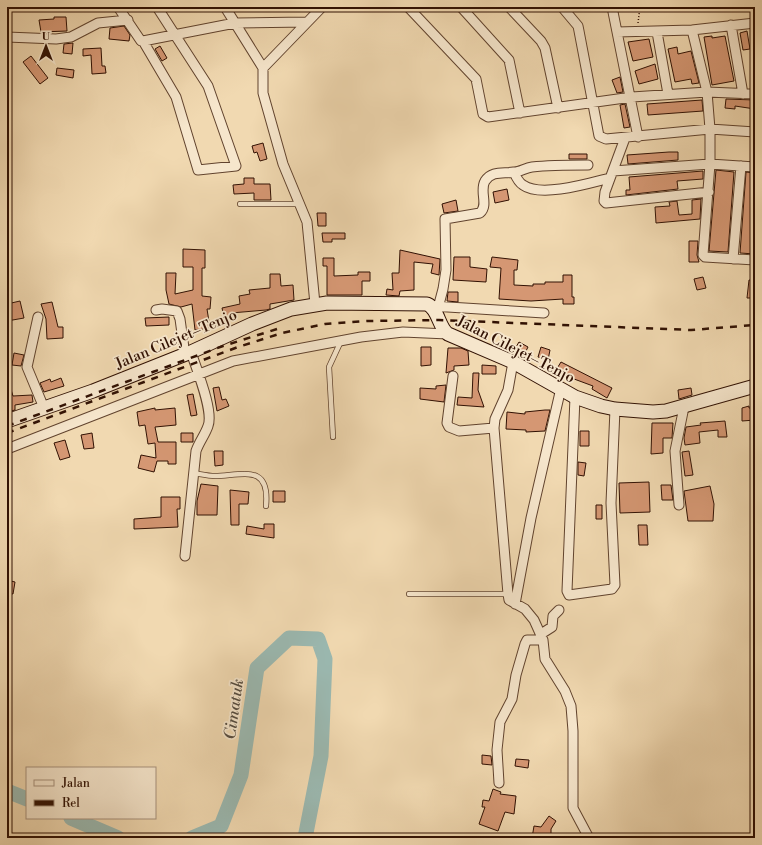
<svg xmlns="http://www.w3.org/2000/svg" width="762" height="845" viewBox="0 0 762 845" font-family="'Libre Bodoni',serif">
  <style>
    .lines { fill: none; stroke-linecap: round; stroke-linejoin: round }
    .river { stroke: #9bb9b1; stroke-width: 15 }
    .building { fill: #d59773; stroke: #311103 }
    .service-casing { stroke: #61432e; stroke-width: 6 }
    .minor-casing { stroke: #61432e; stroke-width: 11 }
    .secondary-casing { stroke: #311103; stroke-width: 15 }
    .path { stroke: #311103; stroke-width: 1.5; stroke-dasharray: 1 2; stroke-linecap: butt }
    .service { stroke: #f6e6cc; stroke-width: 4.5 }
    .minor { stroke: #f6e6cc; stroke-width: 9 }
    .secondary { stroke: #f6e6cc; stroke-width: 13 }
    .rail { stroke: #311103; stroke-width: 2.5; stroke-dasharray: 7 7; stroke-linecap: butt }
    .labels { text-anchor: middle; stroke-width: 3.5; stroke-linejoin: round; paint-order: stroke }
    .street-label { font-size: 15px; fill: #311103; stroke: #f6e6cc }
    .water-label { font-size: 16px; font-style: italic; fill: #564c40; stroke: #f6e6cc }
  </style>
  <rect width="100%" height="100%" fill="#f1d9b1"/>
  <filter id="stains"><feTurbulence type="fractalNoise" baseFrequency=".005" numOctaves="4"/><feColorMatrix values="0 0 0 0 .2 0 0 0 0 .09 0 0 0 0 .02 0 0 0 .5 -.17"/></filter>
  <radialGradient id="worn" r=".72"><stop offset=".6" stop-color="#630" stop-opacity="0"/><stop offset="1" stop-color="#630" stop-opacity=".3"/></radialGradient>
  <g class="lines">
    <path class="river" d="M 7,791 L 27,799
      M 71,818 L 118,838
      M 192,838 L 221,826 L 241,775 L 257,668 L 289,638 L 318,639 L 325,659 L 321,756 L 305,838"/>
  </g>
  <path class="building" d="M 54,17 L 66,17 L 67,31 L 41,32 L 39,20 L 54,19 Z
    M 124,26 L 130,35 L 129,41 L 109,39 L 110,28 Z
    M 747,31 L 750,49 L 743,50 L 740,33 Z
    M 712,36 L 712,38 L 725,36 L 734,81 L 712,85 L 704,37 Z
    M 649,39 L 653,57 L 633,61 L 628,42 Z
    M 73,43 L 72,54 L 63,53 L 64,44 Z
    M 160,46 L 167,58 L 162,61 L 155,49 Z
    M 677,47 L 678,54 L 691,51 L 699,83 L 692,84 L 691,79 L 675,82 L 668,49 Z
    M 101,48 L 102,66 L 105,66 L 106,73 L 92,74 L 91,55 L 83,56 L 83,49 Z
    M 31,56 L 48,78 L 40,84 L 23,62 Z
    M 655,64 L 658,79 L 639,84 L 635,71 Z
    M 57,68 L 74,70 L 73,78 L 56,75 Z
    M 620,77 L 623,92 L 617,93 L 612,80 Z
    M 726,99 L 755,100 L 755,109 L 735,106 L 735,109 L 725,108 Z
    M 702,100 L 703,111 L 648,115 L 647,104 Z
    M 625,104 L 630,127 L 624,128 L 620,105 Z
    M 263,143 L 267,159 L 260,161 L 257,152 L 254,153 L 252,146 Z
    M 669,152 L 678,152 L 678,160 L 628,164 L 627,155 Z
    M 569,154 L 587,154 L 587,159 L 569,159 Z
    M 716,170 L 734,172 L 728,252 L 709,251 Z
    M 703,171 L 703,179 L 677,181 L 678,189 L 626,195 L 626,190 L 630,190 L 629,177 Z
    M 746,172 L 755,173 L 751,224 L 755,224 L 755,254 L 740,253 Z
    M 244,178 L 254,178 L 254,184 L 270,184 L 271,200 L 254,200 L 254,193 L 234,194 L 233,185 L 244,184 Z
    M 507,189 L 509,200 L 495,203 L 493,192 Z
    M 701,199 L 700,219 L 656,223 L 655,207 L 670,206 L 669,202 L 677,201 L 679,215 L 692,214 L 692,200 Z
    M 456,200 L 458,211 L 444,213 L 442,204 Z
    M 317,213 L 326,213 L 326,226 L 318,226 Z
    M 322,233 L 345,233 L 345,239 L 332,239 L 332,242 L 323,242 Z
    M 689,241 L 698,241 L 697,255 L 699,262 L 689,262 Z
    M 183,249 L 205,250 L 205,268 L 202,268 L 202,296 L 211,297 L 210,309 L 207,309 L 210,328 L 195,330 L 192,304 L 181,307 L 169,304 L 166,290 L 166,273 L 176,273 L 175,294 L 193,290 L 193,267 L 183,267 Z
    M 400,250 L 440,259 L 439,275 L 431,273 L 433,264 L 414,262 L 414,290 L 400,291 L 399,296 L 386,295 L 387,289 L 393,290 L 392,273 L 399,273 Z
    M 454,257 L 470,257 L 470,267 L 487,269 L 486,282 L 453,280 Z
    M 492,257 L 518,260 L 517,270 L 514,270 L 514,285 L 533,286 L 533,284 L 545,284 L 545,282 L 563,282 L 563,275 L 572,275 L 572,297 L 574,297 L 574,304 L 563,304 L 563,299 L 531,301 L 499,299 L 501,268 L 490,267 Z
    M 323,258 L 334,258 L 334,276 L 358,275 L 358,272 L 370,272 L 370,281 L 362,281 L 362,295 L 327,295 L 327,266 L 323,266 Z
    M 270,274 L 280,274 L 281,286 L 293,285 L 294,300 L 270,304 L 270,309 L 266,310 L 231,313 L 232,319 L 225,321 L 222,308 L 240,304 L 239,296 L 250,294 L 249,290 L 270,288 Z
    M 703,277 L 706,288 L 697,290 L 694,279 Z
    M 749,280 L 755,280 L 755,298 L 747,298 Z
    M 448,292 L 458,292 L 458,302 L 447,301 Z
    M 20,301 L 24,318 L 7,321 L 7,304 Z
    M 52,302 L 58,327 L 63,327 L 63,338 L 47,339 L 46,319 L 41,304 Z
    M 169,317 L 169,325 L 146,326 L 145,318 Z
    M 519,342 L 528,347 L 523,357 L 513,352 Z
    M 421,347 L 431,347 L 431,365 L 421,366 Z
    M 541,347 L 550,350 L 548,360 L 538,357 Z
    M 448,348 L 461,348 L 468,351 L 469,365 L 454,366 L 454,370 L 446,373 Z
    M 14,353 L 24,355 L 21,366 L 12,365 Z
    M 561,362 L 612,388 L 607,398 L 592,389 L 593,386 L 566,376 L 556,370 Z
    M 482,365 L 496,366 L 496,374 L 482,374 Z
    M 473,373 L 479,373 L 478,390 L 484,407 L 457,405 L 458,397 L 472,398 Z
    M 61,378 L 64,386 L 44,392 L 40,383 L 50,379 L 51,382 Z
    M 7,383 L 9,383 L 13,396 L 32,395 L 33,402 L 15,405 L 15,410 L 7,412 Z
    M 446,385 L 444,402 L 420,399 L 420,388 L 436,389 L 436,386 Z
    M 219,387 L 222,400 L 226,399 L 229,406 L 217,411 L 213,388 Z
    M 691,388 L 692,395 L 679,399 L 678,390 Z
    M 193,394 L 197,415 L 191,416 L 187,395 Z
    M 749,406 L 749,408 L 755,408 L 755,420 L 742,421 L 742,408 Z
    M 155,408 L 155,410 L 175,408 L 176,425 L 155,427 L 158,442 L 176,442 L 176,464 L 168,464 L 168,461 L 157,461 L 154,472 L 138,468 L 141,455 L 156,458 L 155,443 L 148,444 L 145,425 L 139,426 L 137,412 Z
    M 545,410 L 550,410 L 545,431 L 526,432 L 526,430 L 506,429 L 507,412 L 525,414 L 525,412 Z
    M 725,421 L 727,437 L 718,437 L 718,430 L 699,432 L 700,443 L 685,445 L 684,438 L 686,427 L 701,425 L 700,423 Z
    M 652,423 L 673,423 L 672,438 L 663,438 L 663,453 L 651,454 Z
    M 580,431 L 589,431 L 589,446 L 580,446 Z
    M 92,433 L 94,448 L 84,449 L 81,435 Z
    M 181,433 L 193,433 L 193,442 L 181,442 Z
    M 65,440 L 70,457 L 60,460 L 54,443 Z
    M 214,451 L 223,451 L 223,465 L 215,466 Z
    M 689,451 L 693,475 L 685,476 L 682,452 Z
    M 578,462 L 586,463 L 584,476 L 578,475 Z
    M 649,482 L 650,512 L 620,513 L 619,483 Z
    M 201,484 L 218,486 L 217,515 L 197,515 L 197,501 Z
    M 661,485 L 671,485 L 673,500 L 662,500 Z
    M 710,486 L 714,504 L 713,521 L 688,521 L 684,491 Z
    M 230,490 L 249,492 L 248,504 L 239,504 L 239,525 L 231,525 Z
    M 273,491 L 285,491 L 285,502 L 273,502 Z
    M 161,497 L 180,497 L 180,509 L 177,509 L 178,527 L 134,529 L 134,519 L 161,517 Z
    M 596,505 L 602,505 L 602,519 L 596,519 Z
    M 264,524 L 274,524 L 274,538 L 246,534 L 247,526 L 264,529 Z
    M 638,525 L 647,525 L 648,545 L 639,545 Z
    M 7,580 L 15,582 L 13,594 L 7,593 Z
    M 482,755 L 491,756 L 492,765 L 482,764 Z
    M 516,759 L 529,760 L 528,768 L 515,766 Z
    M 493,789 L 501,792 L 500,794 L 516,796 L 514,814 L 505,812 L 498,831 L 479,824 L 485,807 L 482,807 L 483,800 L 489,801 Z
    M 549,816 L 556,821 L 551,829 L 551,838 L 532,838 L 534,826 L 541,827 Z"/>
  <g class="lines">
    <g class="service-casing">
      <path id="service" d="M 240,204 L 300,204
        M 333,437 L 329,367 L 341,341
        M 193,473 C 200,474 208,476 215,476 C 244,475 270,464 266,506
        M 409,594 L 508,594"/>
    </g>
    <g class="minor-casing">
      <path id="minor" d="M 118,7 L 141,41 L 143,41 L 176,97 L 198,170 L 236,166 L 208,86 L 157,7
        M 225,7 L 263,68 L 263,93 L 283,164 L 307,222 L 315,304
        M 408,7 L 476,79 L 483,114 L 488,117 L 632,97 L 707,92 L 755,94
        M 461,7 L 509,60 L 520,113
        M 509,7 L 541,41 L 545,48 L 558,108
        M 562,7 L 578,26 L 579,31 L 599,136 L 606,139 L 710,129 L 755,132
        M 612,7 L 638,137
        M 731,25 L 743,94
        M 692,30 L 707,92 L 710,129 L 710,164 L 703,255 L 705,257 L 755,260
        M 617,32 L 692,30 L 755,23
        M 657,32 L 668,94
        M 7,37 L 56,39 L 71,37 L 98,23 L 128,20
        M 143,41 L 235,23 L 306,22
        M 263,68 L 322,7
        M 625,138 L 605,192 L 604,201 L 606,203 L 709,192
        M 613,171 L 710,164 L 755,167
        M 514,172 C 516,177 518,182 523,185 C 541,198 590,183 610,178
        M 733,259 L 741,166
        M 432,306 L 544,313
        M 438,308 L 443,289 L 446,270 L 445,219 L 480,213 C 489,205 479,191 485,181 C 492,170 504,174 514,172 C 520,172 525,168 532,167 C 550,165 569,165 588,165
        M 156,310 L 162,309 L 177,311 L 180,319 L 185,355
        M 38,317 L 27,367 L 44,408
        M 513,362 L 508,390 L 495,419 L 494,428 L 508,594 L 509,600 L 525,609 L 534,620 L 543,640 L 545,659 L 565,691 L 571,706 L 573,731 L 573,808 L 589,838
        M 453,376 L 447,423 L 449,427 L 459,431 L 494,428
        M 575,397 L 567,591 L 569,595 L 612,589 L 615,585 L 611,503 L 615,409
        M 7,449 L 233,361 L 361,337 L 403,332 L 448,334
        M 679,505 L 675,451 L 684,407
        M 185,556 L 196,451 C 199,442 205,435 208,426 C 214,411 196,368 191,352
        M 515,604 L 531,518 L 561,388
        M 541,634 L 552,627 L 553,616 L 559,610
        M 499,783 L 497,750 L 500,722 L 512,699 L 516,675 L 525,644 L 527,640 L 543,640"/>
    </g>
    <g class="secondary-casing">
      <path id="secondary" d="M 7,421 L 93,391 L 191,352 L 252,324 L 291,309 L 327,303 L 427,304 C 439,309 438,327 448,334 L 513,362 L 575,397 L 601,406 L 615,409 L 653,412 L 666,411 L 755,386"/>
    </g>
    <path class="path" d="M 638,23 L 640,7"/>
    <use href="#service" class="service"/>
    <use href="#minor" class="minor"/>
    <use href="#secondary" class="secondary"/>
    <path class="rail" d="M 7,426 L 223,346 L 277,329
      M 7,433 L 238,347 L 282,333 L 325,324 L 368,321 L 439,320 L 691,330 L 755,325"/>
  </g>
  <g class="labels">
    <g class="street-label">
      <text transform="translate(176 339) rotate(-23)" y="5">Jalan Cilejet–Tenjo</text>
      <text transform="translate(516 349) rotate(27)" y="5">Jalan Cilejet–Tenjo</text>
    </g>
    <g class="water-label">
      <text transform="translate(233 709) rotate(-82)" y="6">Cimatuk</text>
    </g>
  </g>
  <rect width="762" height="845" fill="none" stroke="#f1d9b1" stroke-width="24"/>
  <rect x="8" y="8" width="746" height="829" fill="none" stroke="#311103" stroke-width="2"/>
  <rect x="12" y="12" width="738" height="821" fill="none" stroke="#311103"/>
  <rect x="26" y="767" width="130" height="52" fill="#f6e6cc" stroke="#a7917c"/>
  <rect x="34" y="780" width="20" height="6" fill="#f6e6cc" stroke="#a7917c"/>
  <text x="62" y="787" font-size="12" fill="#311103">Jalan</text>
  <rect x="34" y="800" width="20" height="6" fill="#311103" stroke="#a7917c"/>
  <text x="62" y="807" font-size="12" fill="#311103">Rel</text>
  <g transform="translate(46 46)" stroke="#f6e6cc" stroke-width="3" paint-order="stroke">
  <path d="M0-3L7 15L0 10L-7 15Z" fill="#311103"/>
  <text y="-6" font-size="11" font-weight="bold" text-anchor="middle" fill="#311103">U</text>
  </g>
  <rect width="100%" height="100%" filter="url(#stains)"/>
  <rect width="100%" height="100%" fill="url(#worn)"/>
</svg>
